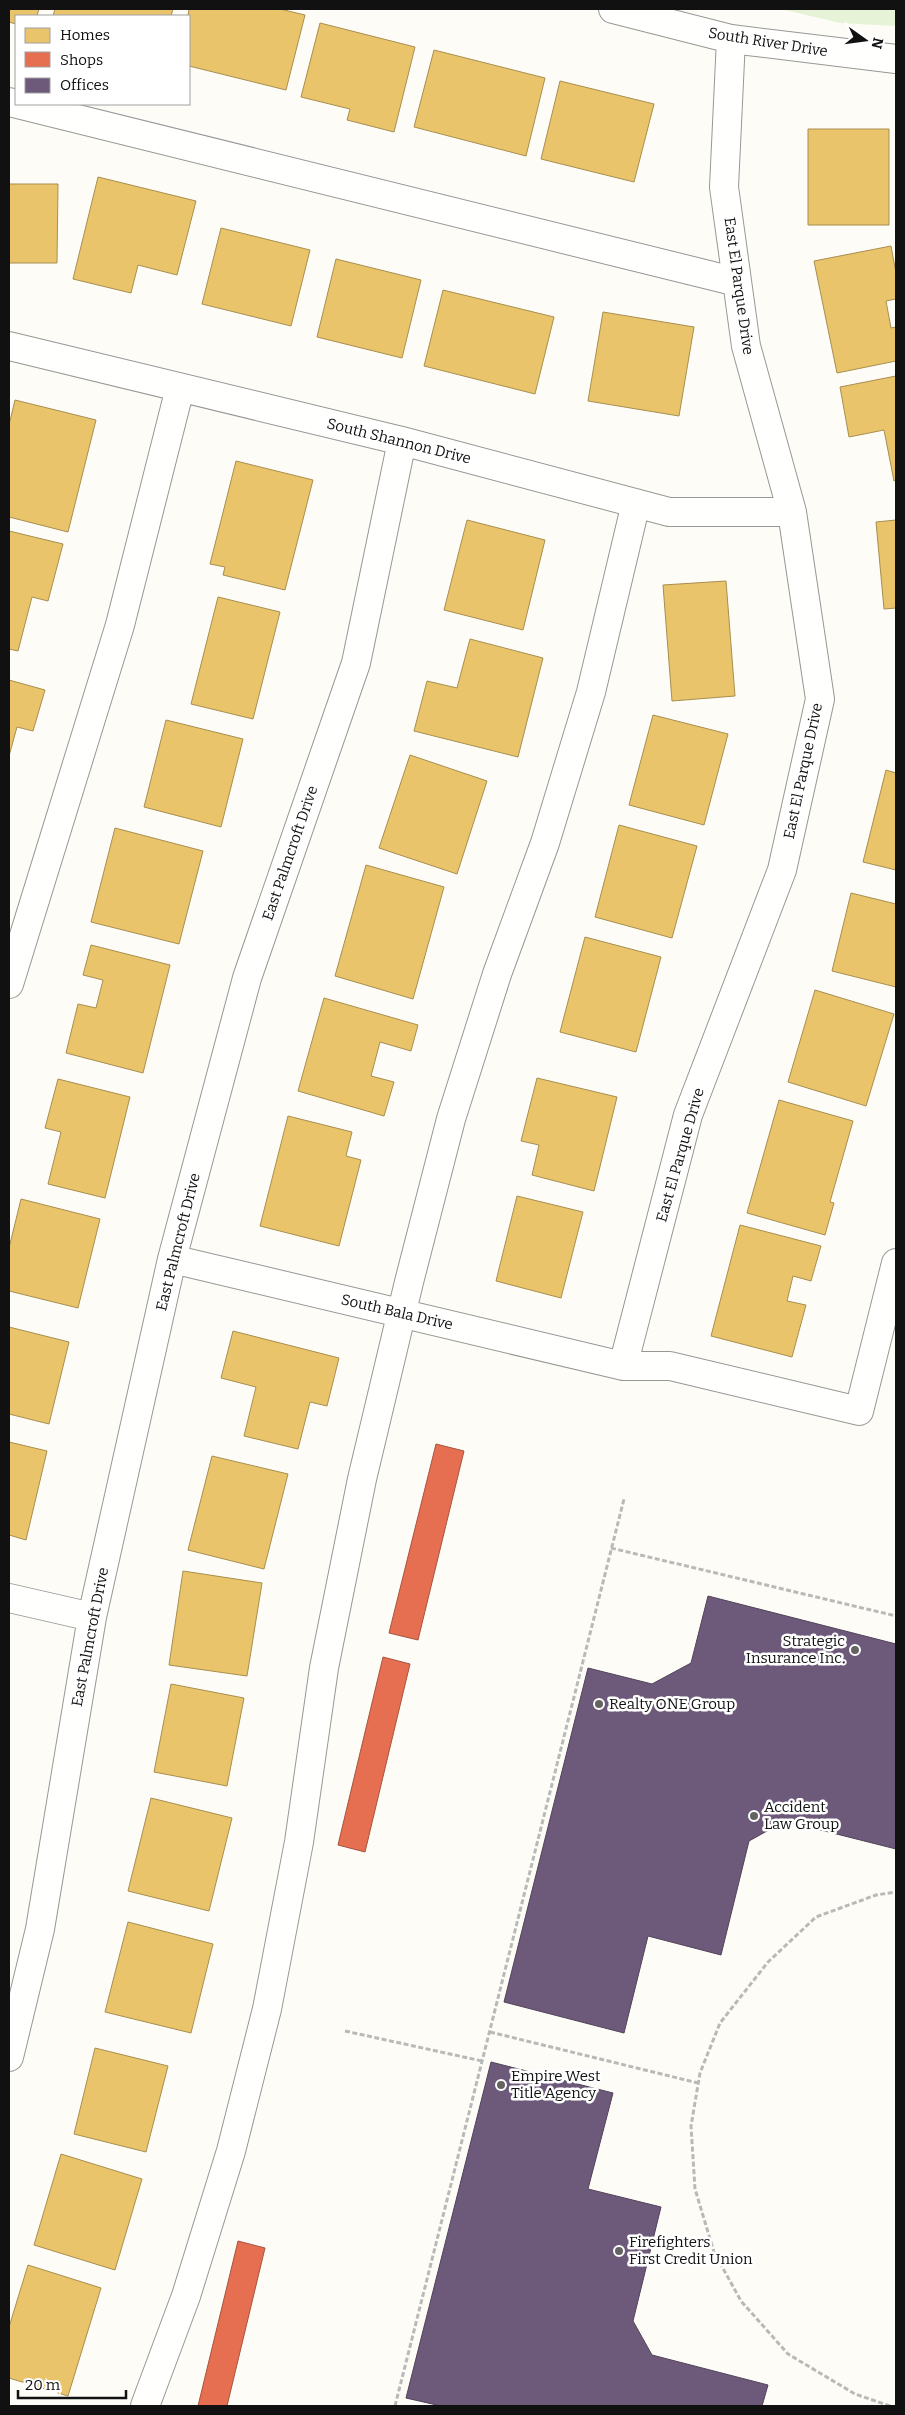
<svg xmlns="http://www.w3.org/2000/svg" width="905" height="2415" viewBox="0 0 905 2415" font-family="Bitter,serif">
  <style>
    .green { fill: #e7f3d7 }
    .homes { fill: #e9c46a; stroke: #a88e4f }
    .shops { fill: #e76f51; stroke: #a7533e }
    .offices { fill: #6d597a; stroke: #51435a }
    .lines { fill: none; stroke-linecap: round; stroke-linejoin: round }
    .minor-casing { stroke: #979795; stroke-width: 30 }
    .path { stroke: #b9b9b8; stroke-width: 3; stroke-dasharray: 5 2.5; stroke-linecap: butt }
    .minor { stroke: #fffffe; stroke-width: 28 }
    .poi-dot { fill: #646362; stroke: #fff; stroke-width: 2 }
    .labels { text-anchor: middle; stroke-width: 5; stroke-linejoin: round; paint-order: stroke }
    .street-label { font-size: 15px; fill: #111; stroke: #fff }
    .poi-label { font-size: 15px; fill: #111; stroke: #fff; text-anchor: start }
  </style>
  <rect width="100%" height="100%" fill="#fdfcf7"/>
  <path class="green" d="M 781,9 L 896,9 L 896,26 L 840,23 Z"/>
  <path class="homes" d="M 9,9 L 39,9 L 37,16 L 16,16 L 16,24 L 9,22 Z
    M 55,9 L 173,9 L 171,16 L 53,16 Z
    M 189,9 L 280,9 L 305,15 L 286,90 L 189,66 L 188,16 Z
    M 320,23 L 415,47 L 394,132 L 347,120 L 350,109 L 301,97 Z
    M 434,50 L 545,78 L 526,156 L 414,127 Z
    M 560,81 L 654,104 L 634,182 L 541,159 Z
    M 808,129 L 889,129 L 889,225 L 808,225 Z
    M 98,177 L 196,201 L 177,275 L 138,265 L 131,293 L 73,279 Z
    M 9,184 L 58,184 L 57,263 L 9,263 Z
    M 221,228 L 310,250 L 291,326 L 202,304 Z
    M 891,246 L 896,273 L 896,299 L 886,301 L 891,328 L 896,327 L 896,361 L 837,373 L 814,261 Z
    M 336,259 L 421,280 L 402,358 L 317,337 Z
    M 443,290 L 554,317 L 535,394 L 424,366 Z
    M 603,312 L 694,327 L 679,416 L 588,401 Z
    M 896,376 L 896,480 L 894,481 L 884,430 L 849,437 L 840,387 Z
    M 15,400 L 96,420 L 68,532 L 9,517 L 9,425 Z
    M 236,461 L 313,480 L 285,590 L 223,575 L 225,567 L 210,564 Z
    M 467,520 L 545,540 L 523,630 L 444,610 Z
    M 896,520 L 896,608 L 884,609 L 876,522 Z
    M 9,531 L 63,544 L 48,601 L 32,597 L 18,651 L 9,649 Z
    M 726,581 L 735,696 L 672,701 L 663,585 Z
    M 218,597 L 280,612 L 253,719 L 191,704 Z
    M 470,639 L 543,658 L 518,757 L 414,731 L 427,681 L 457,688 Z
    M 9,680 L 45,690 L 33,731 L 17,727 L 9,756 Z
    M 653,715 L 728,734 L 704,825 L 629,805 Z
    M 166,720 L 243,739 L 221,827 L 144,807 Z
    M 410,755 L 487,781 L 457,874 L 379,848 Z
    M 886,770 L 896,773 L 896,870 L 863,862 Z
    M 619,825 L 697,846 L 672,938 L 595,917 Z
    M 115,828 L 203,851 L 179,944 L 91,922 Z
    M 366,865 L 444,887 L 413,999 L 335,976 Z
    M 851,893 L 896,904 L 896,987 L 832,971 Z
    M 585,937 L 661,957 L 636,1052 L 560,1032 Z
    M 91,945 L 170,965 L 143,1073 L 66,1053 L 78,1004 L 96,1008 L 103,980 L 83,975 Z
    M 815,990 L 894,1014 L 866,1106 L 788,1082 Z
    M 324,998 L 418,1025 L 411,1051 L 380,1042 L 371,1076 L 394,1082 L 384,1116 L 298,1091 Z
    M 537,1078 L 617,1097 L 594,1191 L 532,1175 L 539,1145 L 521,1141 Z
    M 58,1079 L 130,1097 L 105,1198 L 48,1184 L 61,1132 L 45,1128 Z
    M 779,1100 L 853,1121 L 830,1202 L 834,1203 L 825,1235 L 747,1213 Z
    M 288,1116 L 352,1132 L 346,1156 L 361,1160 L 339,1246 L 260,1226 Z
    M 517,1196 L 583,1212 L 561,1298 L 496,1281 Z
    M 21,1199 L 100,1219 L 78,1308 L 9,1291 L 9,1248 Z
    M 740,1225 L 821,1246 L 811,1281 L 793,1276 L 787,1301 L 806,1305 L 792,1357 L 711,1336 Z
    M 9,1327 L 69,1342 L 49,1424 L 9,1414 Z
    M 233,1331 L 339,1358 L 327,1406 L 310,1402 L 298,1449 L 244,1436 L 256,1387 L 221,1378 Z
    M 9,1442 L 47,1451 L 26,1540 L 9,1535 Z
    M 212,1456 L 288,1474 L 264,1569 L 188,1550 Z
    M 183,1571 L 262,1583 L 247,1676 L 169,1665 Z
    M 171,1684 L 244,1698 L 227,1786 L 154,1772 Z
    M 151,1798 L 232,1818 L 209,1911 L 128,1891 Z
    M 128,1922 L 213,1944 L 191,2033 L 105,2012 Z
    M 95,2048 L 168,2066 L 146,2152 L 74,2134 Z
    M 61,2154 L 142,2179 L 115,2270 L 34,2245 Z
    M 28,2265 L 101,2288 L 68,2396 L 9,2378 L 9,2327 Z"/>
  <path class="shops" d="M 436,1444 L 464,1451 L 418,1640 L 389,1633 Z
    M 383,1657 L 410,1664 L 365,1852 L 338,1845 Z
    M 238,2241 L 265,2248 L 227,2406 L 198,2406 Z"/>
  <path class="offices" d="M 708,1596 L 896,1644 L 896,1849 L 785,1821 L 749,1841 L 721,1955 L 648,1936 L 624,2033 L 504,2002 L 588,1668 L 652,1684 L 691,1663 Z
    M 491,2062 L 613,2093 L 588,2189 L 661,2207 L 633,2321 L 652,2355 L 768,2385 L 762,2406 L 441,2406 L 406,2398 Z"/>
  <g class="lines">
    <g class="minor-casing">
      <path id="minor" d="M 613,9 L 731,39 L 896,59
        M 9,102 L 737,282
        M 9,346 L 402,441 L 669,512 L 792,512
        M 9,984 L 120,625 L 180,388
        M 172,1259 L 623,1366 L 670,1366 L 859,1411 L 896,1263
        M 623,1366 L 688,1115 L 782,870 L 820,699 L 792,512 L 746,346 L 724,187 L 731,39
        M 9,1598 L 92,1617
        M 9,2057 L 40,1929 L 92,1617 L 172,1259 L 247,978 L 356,663 L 402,441
        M 145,2406 L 186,2296 L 231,2151 L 267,2009 L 299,1842 L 324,1668 L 362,1479 L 409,1282 L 451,1119 L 497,974 L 545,843 L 591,692 L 636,503"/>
    </g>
    <path class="path" d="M 611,1548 L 896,1616
      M 345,2031 L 482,2061
      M 490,2032 L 698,2083
      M 395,2406 L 624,1499
      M 890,2406 L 855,2394 L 788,2354 L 741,2301 L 714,2252 L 695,2189 L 691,2126 L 700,2073 L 720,2023 L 768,1962 L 816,1917 L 876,1895 L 896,1892"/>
    <use href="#minor" class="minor"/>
  </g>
  <g class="poi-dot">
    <circle cx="855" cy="1650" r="5"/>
    <circle cx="599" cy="1704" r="5"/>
    <circle cx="754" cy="1816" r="5"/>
    <circle cx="501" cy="2085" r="5"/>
    <circle cx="619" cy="2251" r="5"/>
  </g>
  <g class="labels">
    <g class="street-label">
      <text transform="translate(768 42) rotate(9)" y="5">South River Drive</text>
      <text transform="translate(739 286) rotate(82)" y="5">East El Parque Drive</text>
      <text transform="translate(399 441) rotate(14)" y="5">South Shannon Drive</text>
      <text transform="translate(803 771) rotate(-78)" y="5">East El Parque Drive</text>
      <text transform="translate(290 853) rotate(-71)" y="5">East Palmcroft Drive</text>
      <text transform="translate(680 1155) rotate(-74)" y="5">East El Parque Drive</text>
      <text transform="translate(178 1242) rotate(-76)" y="5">East Palmcroft Drive</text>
      <text transform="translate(397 1312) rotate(13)" y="5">South Bala Drive</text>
      <text transform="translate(90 1637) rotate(-79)" y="5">East Palmcroft Drive</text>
    </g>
    <g class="poi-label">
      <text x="845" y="1646" text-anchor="end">Strategic<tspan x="845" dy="17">Insurance Inc.</tspan></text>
      <text x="609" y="1709">Realty ONE Group</text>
      <text x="764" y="1812">Accident<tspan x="764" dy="17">Law Group</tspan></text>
      <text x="511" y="2081">Empire West<tspan x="511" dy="17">Title Agency</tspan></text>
      <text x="629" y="2247">Firefighters<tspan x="629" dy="17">First Credit Union</tspan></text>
    </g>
  </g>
  <rect width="905" height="2415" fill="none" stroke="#111111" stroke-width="20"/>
  <rect x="15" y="15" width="175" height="90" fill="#ffffff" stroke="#a0a0a0"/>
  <rect x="25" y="28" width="25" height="15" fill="#e9c46a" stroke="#a0a0a0"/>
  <text x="60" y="40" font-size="15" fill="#111111">Homes</text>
  <rect x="25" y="52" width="25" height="15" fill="#e76f51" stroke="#a0a0a0"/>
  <text x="60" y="65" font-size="15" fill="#111111">Shops</text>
  <rect x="25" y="78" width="25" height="15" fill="#6d597a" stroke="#a0a0a0"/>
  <text x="60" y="90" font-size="15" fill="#111111">Offices</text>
  <g transform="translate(865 40) rotate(104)" stroke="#ffffff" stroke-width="4" paint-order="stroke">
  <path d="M0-4L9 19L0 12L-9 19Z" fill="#111111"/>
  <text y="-8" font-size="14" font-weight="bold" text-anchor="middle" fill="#111111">N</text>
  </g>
  <path d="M18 2390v8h108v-8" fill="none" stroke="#111111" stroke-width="2.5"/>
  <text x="25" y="2390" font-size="15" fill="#111111" stroke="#ffffff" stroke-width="4" paint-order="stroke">20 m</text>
</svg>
